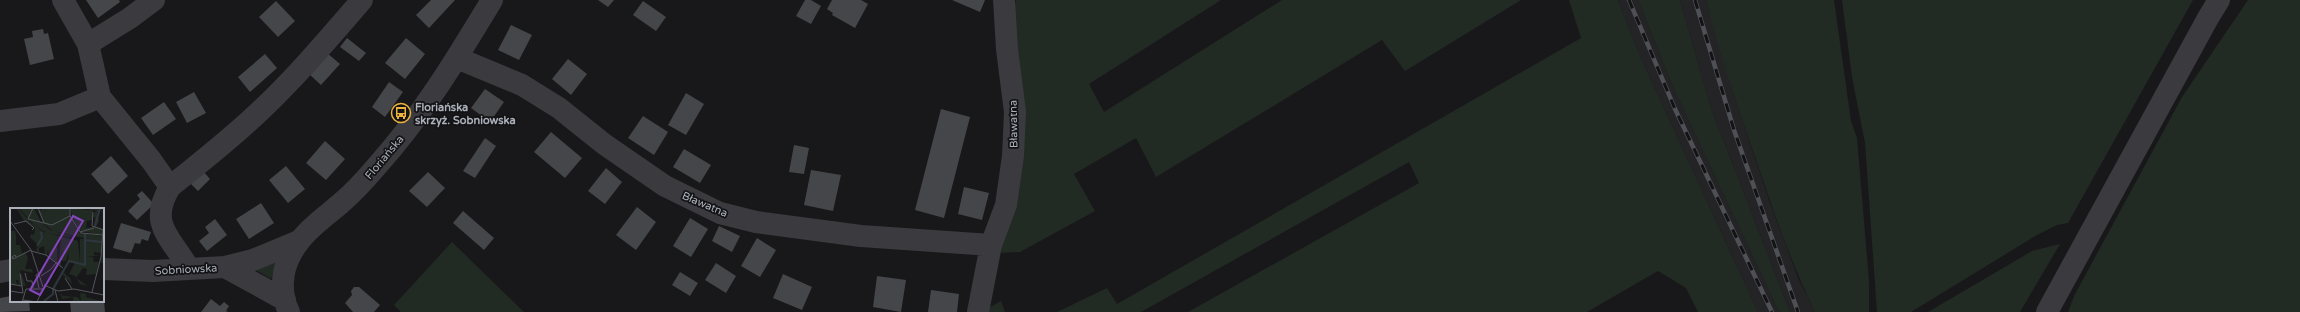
<svg xmlns="http://www.w3.org/2000/svg" width="2300" height="312" viewBox="0 0 2300 312" font-family="'Varela Round',sans-serif">
  <style>
    .built { fill: #242427 }
    .green { fill: #222a24 }
    .building { fill: #45464a }
    .lines { fill: none; stroke-linecap: round; stroke-linejoin: round }
    .minor { stroke: #3a3a3f; stroke-width: 22 }
    .rail-casing { stroke: #4f5056; stroke-width: 4.5 }
    .rail { stroke: #131315; stroke-width: 3; stroke-dasharray: 9; stroke-linecap: butt }
    .labels { text-anchor: middle; stroke-width: 3.5; stroke-linejoin: round; paint-order: stroke }
    .poi-label { font-size: 11px; font-weight: bold; fill: #abb0ba; stroke: #131315; text-anchor: start }
    .street-label { font-size: 11px; fill: #abb0ba; stroke: #131315 }
    .inset-river { fill: none; stroke: #2f373e; stroke-width: 2 }
    .inset-road { fill: none; stroke: #53555a; stroke-width: 1 }
    .view { fill: #8546be; fill-opacity: 0.15; stroke: #8546be; stroke-width: 2 }
    .inset-edge { fill: none; stroke: #abb0ba; stroke-width: 2 }
  </style>
  <rect width="100%" height="100%" fill="#18181a"/>
  <path class="built" d="M 1618,0 L 1638,0 L 1673,87 L 1779,312 L 1758,312 L 1640,56 Z
    M 1680,0 L 1706,0 L 1734,96 L 1768,197 L 1798,278 L 1815,312 L 1790,312 L 1711,108 Z"/>
  <path class="green" d="M 1016,0 L 1221,0 L 1089,84 L 1104,112 L 1282,0 L 1521,0 L 1405,71 L 1382,40 L 1156,177 L 1136,138 L 1074,174 L 1095,211 L 1020,252 L 995,253 L 1003,228 L 1011,27 Z
    M 1569,0 L 1618,0 L 1640,56 L 1758,312 L 1698,312 L 1686,288 L 1658,271 L 1587,312 L 1188,312 L 1419,183 L 1409,162 L 1141,312 L 1057,312 L 1107,288 L 1117,304 L 1581,38 Z
    M 1638,0 L 1680,0 L 1711,108 L 1790,312 L 1779,312 L 1673,87 Z
    M 1706,0 L 1834,0 L 1851,121 L 1857,138 L 1869,281 L 1869,312 L 1815,312 C 1790,261 1772,207 1754,154 C 1736,103 1719,52 1706,0 Z
    M 1842,0 L 2193,0 L 2068,223 L 2057,225 L 2037,235 L 1911,312 L 1877,312 L 1865,143 L 1852,77 Z
    M 2248,0 L 2300,0 L 2300,312 L 2068,312 L 2074,296 L 2182,97 Z
    M 452,242 L 524,312 L 401,312 L 394,305 Z
    M 2060,244 L 2020,312 L 1928,312 L 2032,251 Z
    M 278,261 L 271,279 L 256,270 Z
    M 1001,301 L 1005,312 L 985,312 L 985,310 Z"/>
  <path class="building" d="M 86,0 L 119,0 L 120,2 L 98,18 Z
    M 431,0 L 455,0 L 429,28 L 416,15 Z
    M 598,0 L 614,0 L 608,7 Z
    M 805,0 L 811,0 L 821,6 L 811,24 L 796,16 Z
    M 832,0 L 861,0 L 868,4 L 855,28 L 832,15 L 833,13 L 827,9 Z
    M 952,0 L 985,0 L 980,12 Z
    M 276,1 L 295,21 L 278,37 L 259,17 Z
    M 643,1 L 666,17 L 656,31 L 633,15 Z
    M 511,25 L 532,35 L 519,60 L 498,50 Z
    M 43,29 L 44,34 L 48,33 L 54,59 L 30,65 L 24,39 L 33,37 L 32,31 Z
    M 347,38 L 366,53 L 359,61 L 340,47 Z
    M 406,38 L 425,54 L 405,79 L 385,63 Z
    M 327,53 L 340,64 L 321,85 L 309,74 Z
    M 265,54 L 277,68 L 250,92 L 238,77 Z
    M 568,59 L 587,74 L 571,95 L 552,79 Z
    M 389,82 L 403,92 L 385,117 L 372,107 Z
    M 485,89 L 504,102 L 490,122 L 471,108 Z
    M 194,92 L 206,113 L 187,123 L 176,102 Z
    M 686,93 L 704,104 L 686,135 L 668,125 Z
    M 164,102 L 176,119 L 153,135 L 141,118 Z
    M 941,109 L 970,117 L 944,218 L 915,210 Z
    M 643,116 L 668,132 L 654,155 L 628,138 Z
    M 551,132 L 582,158 L 565,178 L 534,152 Z
    M 485,138 L 496,146 L 475,178 L 463,171 Z
    M 325,141 L 345,159 L 326,180 L 306,163 Z
    M 794,145 L 809,148 L 804,174 L 789,172 Z
    M 684,149 L 711,165 L 700,183 L 673,167 Z
    M 111,156 L 128,176 L 108,194 L 91,174 Z
    M 286,166 L 305,189 L 288,203 L 269,180 Z
    M 606,168 L 622,182 L 605,204 L 588,191 Z
    M 811,170 L 841,175 L 833,211 L 804,205 Z
    M 203,171 L 210,179 L 198,191 L 190,183 Z
    M 428,172 L 445,188 L 427,207 L 409,191 Z
    M 964,187 L 989,193 L 982,220 L 958,214 Z
    M 142,191 L 154,204 L 137,220 L 128,211 L 140,199 L 137,195 Z
    M 261,203 L 274,223 L 249,239 L 236,219 Z
    M 637,207 L 656,222 L 636,250 L 616,235 Z
    M 463,211 L 494,238 L 484,250 L 453,223 Z
    M 690,218 L 708,229 L 691,257 L 673,246 Z
    M 215,219 L 227,235 L 207,251 L 199,241 L 209,233 L 205,227 Z
    M 121,223 L 151,232 L 148,241 L 142,239 L 140,244 L 135,243 L 131,253 L 113,248 Z
    M 719,226 L 740,236 L 732,252 L 712,241 Z
    M 757,238 L 776,250 L 760,277 L 741,266 Z
    M 716,263 L 736,276 L 726,293 L 705,280 Z
    M 680,272 L 698,283 L 690,296 L 672,285 Z
    M 783,274 L 812,287 L 802,310 L 773,298 Z
    M 877,276 L 906,280 L 901,312 L 873,307 Z
    M 354,287 L 359,287 L 380,305 L 374,312 L 353,312 L 345,303 L 352,295 L 351,291 Z
    M 931,290 L 959,294 L 957,312 L 928,312 Z
    M 11,296 L 11,301 L 29,301 L 30,311 L 0,312 L 0,298 Z
    M 211,299 L 220,306 L 224,302 L 229,306 L 226,311 L 228,312 L 201,312 Z
    M 70,301 L 104,301 L 105,312 L 71,312 Z"/>
  <g class="lines">
    <path class="minor" d="M 63,0 L 88,44 L 100,97 L 151,160 L 170,187 C 147,225 172,238 189,269
      M 88,44 L 130,18 L 154,0
      M 457,58 L 522,85 L 559,108 L 604,144 L 665,186 L 720,213 L 756,222 L 861,236 L 991,245
      M 0,121 L 59,114 L 100,97
      M 170,187 C 201,162 232,138 261,110 C 297,76 329,38 362,0
      M 225,267 L 285,300
      M 103,269 L 153,271 L 225,267 L 253,260 L 299,241
      M 0,272 L 11,270
      M 289,312 C 280,294 281,272 291,254 C 302,233 322,219 340,204 C 353,193 365,180 376,167 C 422,116 457,58 492,0
      M 978,312 L 991,245 L 1006,205 L 1013,156 L 1015,112 L 1007,49 L 1004,0
      M 2047,312 L 2208,18 L 2219,0"/>
    <g class="rail-casing">
      <path id="rail" d="M 1629,0 L 1675,109 L 1772,312
        M 1695,0 L 1734,130 L 1798,312"/>
    </g>
    <use href="#rail" class="rail"/>
  </g>
  <defs>
    <g id="bus-ring" transform="scale(1)"><circle r="9.5" fill="#131315" stroke="#ecb33f" stroke-width="1.5"/><path d="M-5-6H5V4H4V6H2V4H-2V6H-4V4H-5ZM-3.5-4V0h7V-4ZM-3.5 1.2v1.5H-2V1.2ZM2 1.2v1.5H3.5V1.2Z" fill="#ecb33f"/></g>
  </defs>
  <g fill-rule="evenodd">
    <use href="#bus-ring" x="401" y="113"/>
  </g>
  <g class="labels">
    <g class="poi-label">
      <text x="415" y="111">Floriańska<tspan x="415" dy="13">skrzyż. Sobniowska</tspan></text>
    </g>
    <g class="street-label">
      <text transform="translate(1013 124) rotate(-91)" y="4">Bławatna</text>
      <text transform="translate(384 157) rotate(-50)" y="4">Floriańska</text>
      <text transform="translate(705 204) rotate(23)" y="4">Bławatna</text>
      <text transform="translate(186 269) rotate(-3)" y="4">Sobniowska</text>
    </g>
  </g>
  <g transform="translate(10 208)">
    <rect width="94" height="94" fill="#18181a"/>
    <path d="M 2,0 L 8,0 L 21,15 L 34,24 L 68,33 L 70,55 L 70,31 L 78,31 L 43,23 L 34,16 L 28,3 L 36,0 L 33,7 L 37,0 L 59,0 L 60,9 L 70,25 L 92,28 L 94,56 L 91,54 L 92,45 L 84,44 L 84,47 L 90,47 L 77,49 L 83,49 L 84,54 L 89,54 L 86,66 L 76,67 L 77,61 L 73,60 L 66,70 L 78,78 L 70,76 L 65,68 L 59,66 L 65,55 L 59,54 L 53,64 L 60,70 L 62,76 L 52,66 L 58,53 L 59,42 L 56,53 L 52,53 L 52,39 L 51,58 L 49,56 L 51,31 L 48,31 L 47,38 L 47,54 L 39,49 L 38,41 L 37,48 L 35,47 L 34,38 L 29,40 L 29,44 L 26,43 L 28,37 L 20,29 L 21,26 L 24,27 L 25,20 L 14,13 L 7,1 ZM 9,0 L 24,0 L 31,14 L 40,22 L 66,30 L 37,25 L 24,17 ZM 61,0 L 77,2 L 91,0 L 94,7 L 90,1 L 87,5 L 89,13 L 86,19 L 92,21 L 93,27 L 71,23 L 62,9 ZM 83,0 L 86,3 L 82,9 L 85,9 L 84,19 L 76,20 L 77,13 L 82,12 ZM 0,23 L 5,23 L 6,27 L 6,37 L 10,37 L 12,46 L 15,44 L 18,50 L 15,61 L 22,61 L 23,65 L 10,62 L 16,78 L 9,77 L 8,72 L 6,72 L 7,77 L 1,76 ZM 50,85 L 53,88 L 67,89 L 71,93 L 70,85 L 76,86 L 76,89 L 94,94 L 57,94 L 63,94 L 63,89 L 52,91 Z" fill="#222a24" fill-rule="evenodd"/>
    <path class="inset-river" d="M 85,18 L 90,0M 75,32 L 92,34M 27,38 L 32,30 L 31,24M 33,94 L 43,86 L 43,81 L 59,53 L 75,57 L 75,26"/>
    <path class="inset-road" d="M 28,0 L 34,15M 60,0 L 60,8 L 71,25 L 93,27M 83,4 L 82,18 L 94,22M 18,11 L 42,17 L 60,8M 18,11 L 23,0M 0,13 L 21,42 L 33,79M 16,13 L 24,20 L 22,22M 4,16 L 16,13M 70,24 L 84,20M 21,43 L 36,47 L 53,60M 6,49 L 5,47 L 2,49 L 3,51 L 21,42M 15,65 L 17,73 L 22,73 L 23,80M 29,65 L 26,67 L 29,80M 10,66 L 12,78M 31,68 L 40,62 L 47,54M 55,70 L 62,81M 0,76 L 12,78 L 13,85 L 0,83M 34,77 L 48,83 L 64,81 L 94,87M 45,82 L 48,94M 82,84 L 91,49 L 93,22M 13,92 L 27,94M 12,94 L 16,81 L 32,81M 27,94 L 33,80"/>
    <path class="view" d="M 63,8 L 73,13 L 30,87 L 20,82 Z"/>
    <rect width="94" height="94" class="inset-edge"/>
  </g>
</svg>
